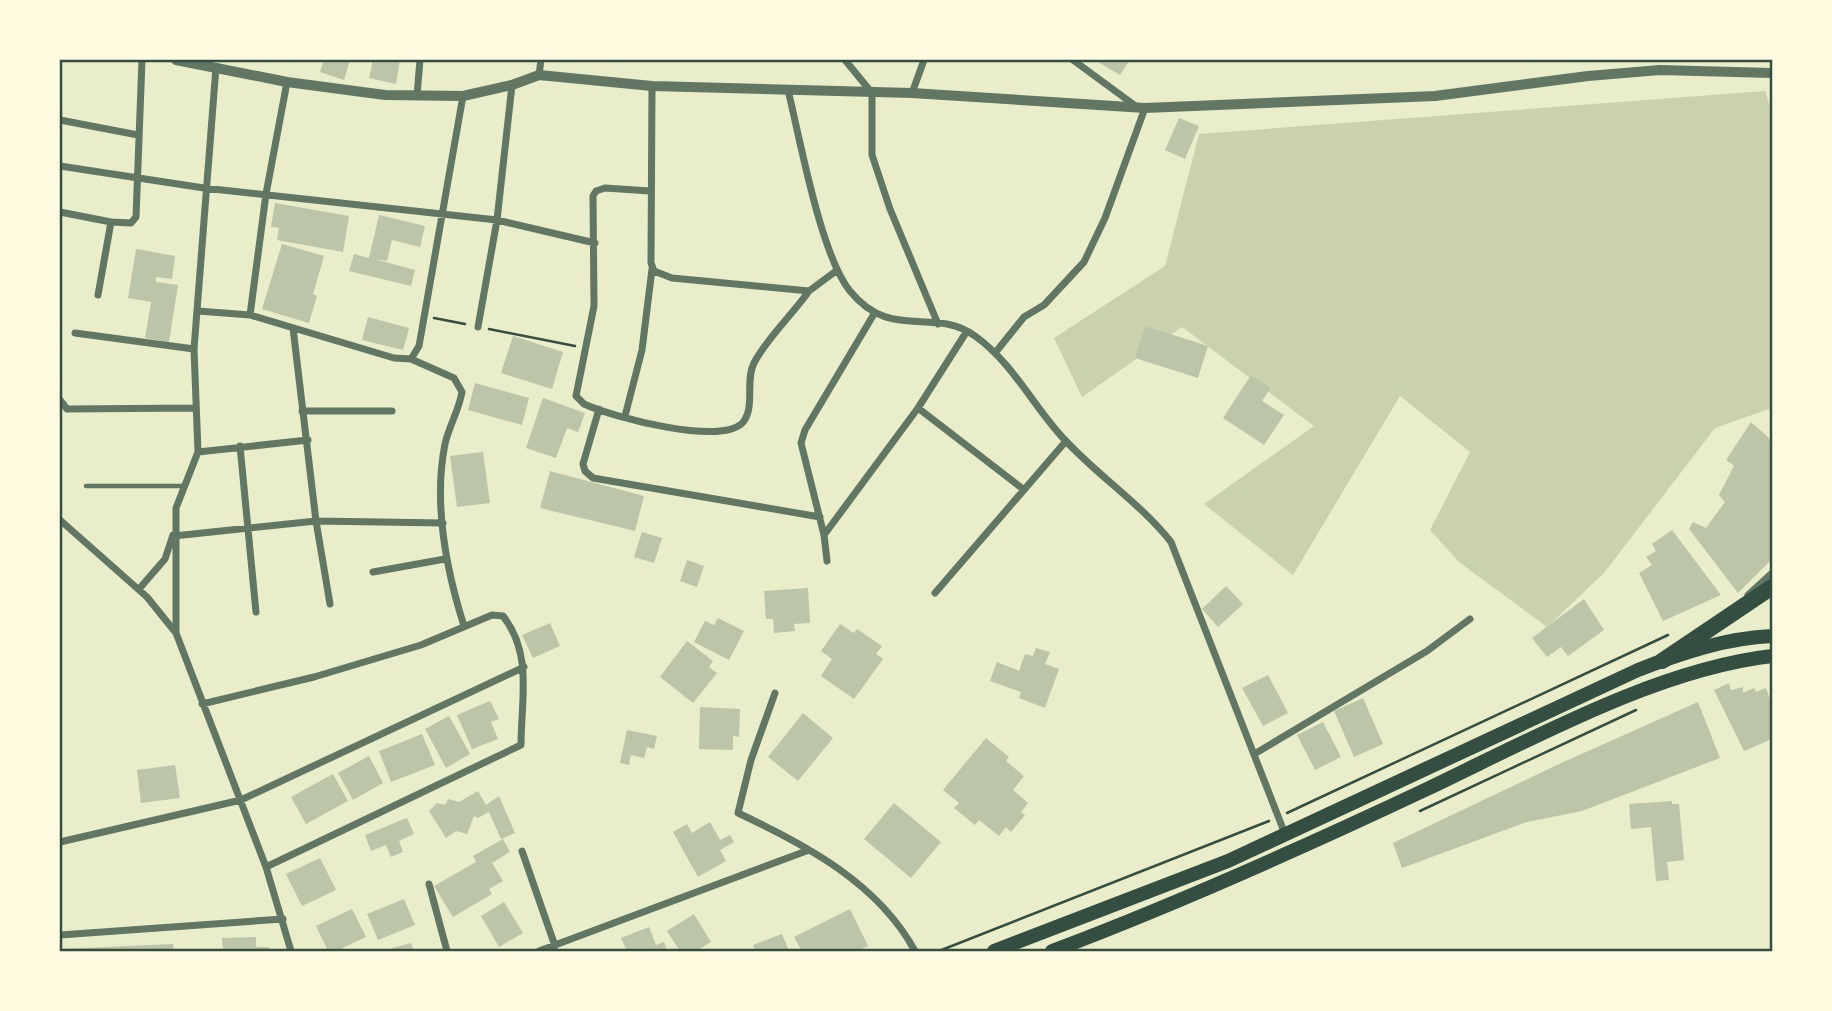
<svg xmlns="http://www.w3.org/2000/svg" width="1832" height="1011" viewBox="0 0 1832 1011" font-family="'Varela Round',sans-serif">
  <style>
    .green { fill: #cad2ad }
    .building { fill: #bcc5a7 }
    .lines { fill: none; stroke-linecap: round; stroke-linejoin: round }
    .path { stroke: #344e41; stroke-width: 2.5 }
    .service { stroke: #617663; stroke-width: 4.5 }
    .minor { stroke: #617663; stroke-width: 7 }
    .tertiary { stroke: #617663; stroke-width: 10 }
    .trunk { stroke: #344e41; stroke-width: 14 }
    .motorway { stroke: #344e41; stroke-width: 16 }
    .neatline { fill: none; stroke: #344e41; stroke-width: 2.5 }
  </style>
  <rect width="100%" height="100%" fill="#e9edc9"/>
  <path class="green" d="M 1765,91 L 1772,113 L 1772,408 L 1715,428 L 1604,573 L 1547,627 L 1459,562 L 1430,530 L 1470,452 L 1400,396 L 1293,575 L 1204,504 L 1314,426 L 1182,327 L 1082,397 L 1054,338 L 1165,266 L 1199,134 Z"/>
  <path class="building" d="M 324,60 L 350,60 L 344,80 L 320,72 Z
    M 373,60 L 400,60 L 396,84 L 369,78 Z
    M 1100,60 L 1130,60 L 1120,75 L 1098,62 Z
    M 1179,118 L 1199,126 L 1185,159 L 1165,150 Z
    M 275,203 L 349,216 L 343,252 L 277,240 L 279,228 L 271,227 Z
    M 379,215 L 425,226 L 420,247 L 392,240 L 387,261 L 374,259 L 415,270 L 411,286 L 349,271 L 354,254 L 369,258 Z
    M 282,244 L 324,256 L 313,294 L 317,296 L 309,323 L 262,309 Z
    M 136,249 L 175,256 L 172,279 L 156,277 L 156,282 L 178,285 L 169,342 L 145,338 L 151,302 L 128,298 Z
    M 368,317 L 409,328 L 403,350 L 362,340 Z
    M 1145,326 L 1208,346 L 1198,378 L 1135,358 Z
    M 513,336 L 563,352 L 552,389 L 501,373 Z
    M 1251,375 L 1271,388 L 1262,401 L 1284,415 L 1264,445 L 1223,418 Z
    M 475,383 L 529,398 L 522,425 L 468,410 Z
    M 543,398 L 585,413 L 578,432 L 567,428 L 556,458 L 526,448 Z
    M 1751,422 L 1769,438 L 1772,446 L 1772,559 L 1738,593 L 1689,529 L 1693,522 L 1706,528 L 1725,502 L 1719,495 L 1734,466 L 1726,460 Z
    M 483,452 L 490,503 L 457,507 L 450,456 Z
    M 550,471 L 644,496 L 635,531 L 540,508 Z
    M 1672,530 L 1721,595 L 1663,621 L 1639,573 L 1652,565 L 1646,557 L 1656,551 L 1652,544 Z
    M 642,532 L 662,538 L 654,563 L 634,557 Z
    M 687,560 L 704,566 L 697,587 L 680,581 Z
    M 1226,586 L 1243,604 L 1218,627 L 1202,609 Z
    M 808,588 L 810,623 L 794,624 L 795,631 L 774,633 L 773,619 L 766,619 L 764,591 Z
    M 1584,599 L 1604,630 L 1568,656 L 1561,647 L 1547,657 L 1532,638 Z
    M 718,618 L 744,631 L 729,660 L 694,642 L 705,621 L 714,625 Z
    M 550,623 L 560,646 L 533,658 L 522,635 Z
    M 840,624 L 854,633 L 857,629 L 882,646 L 876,654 L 883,659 L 854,699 L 821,676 L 832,659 L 821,651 Z
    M 687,641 L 713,661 L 709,667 L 717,673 L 693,703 L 660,677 Z
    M 1036,648 L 1050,652 L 1045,664 L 1059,669 L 1045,708 L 1019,698 L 1021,692 L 990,681 L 997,662 L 1019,671 L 1025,654 L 1033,656 Z
    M 1268,675 L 1288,713 L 1263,726 L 1242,688 Z
    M 1729,683 L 1731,690 L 1743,687 L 1743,693 L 1754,688 L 1756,692 L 1766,688 L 1772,705 L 1772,739 L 1744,751 L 1714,690 Z
    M 1363,698 L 1383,744 L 1354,757 L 1334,711 Z
    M 490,701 L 499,719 L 491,722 L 498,739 L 472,749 L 457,715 Z
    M 1698,702 L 1720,758 L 1582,811 L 1527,822 L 1402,868 L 1393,843 L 1559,764 Z
    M 700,707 L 740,709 L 739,737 L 733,736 L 733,750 L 699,749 Z
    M 803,713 L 833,738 L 798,781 L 768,757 Z
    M 449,716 L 470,754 L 446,768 L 425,729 Z
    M 1323,722 L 1341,757 L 1315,770 L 1297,735 Z
    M 627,730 L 657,736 L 654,749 L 647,747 L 644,758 L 631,755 L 629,765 L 620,763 Z
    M 422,734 L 435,765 L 391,782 L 379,751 Z
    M 986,738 L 1009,757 L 1006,761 L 1024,776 L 1013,790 L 1028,803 L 1021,812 L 1025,815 L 1011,832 L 1006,827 L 999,836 L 979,820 L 975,825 L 954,808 L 959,803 L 943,790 Z
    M 369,756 L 383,783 L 353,800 L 338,773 Z
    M 175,765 L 180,798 L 141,803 L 137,770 Z
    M 333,774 L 348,801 L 306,824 L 291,797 Z
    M 478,791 L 486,805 L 499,796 L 515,833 L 501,839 L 489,812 L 478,818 L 474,816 L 467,834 L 456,831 L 446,838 L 429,811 L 437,803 L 445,805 L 448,799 L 459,802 Z
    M 1672,801 L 1672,804 L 1679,804 L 1684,860 L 1667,862 L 1669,880 L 1656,881 L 1651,827 L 1631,829 L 1629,804 Z
    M 894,803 L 941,842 L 911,878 L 864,839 Z
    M 407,818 L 414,834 L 399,841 L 403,852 L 391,857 L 386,845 L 371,851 L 365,835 Z
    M 710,822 L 720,840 L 730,835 L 734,842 L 720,850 L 726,861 L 698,877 L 673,832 L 687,824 L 692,833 Z
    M 503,839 L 510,852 L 492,863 L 503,881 L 489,889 L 492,894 L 453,917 L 434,886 L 476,862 L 473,856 Z
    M 320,858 L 336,890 L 302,906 L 286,874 Z
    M 404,899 L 415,925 L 378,940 L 367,914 Z
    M 504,902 L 523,933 L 499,947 L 481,916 Z
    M 352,909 L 366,937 L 336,951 L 328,951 L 316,926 Z
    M 850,909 L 868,946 L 857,951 L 802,951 L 794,937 Z
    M 694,914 L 711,942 L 696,951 L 680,951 L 667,931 Z
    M 649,927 L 656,945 L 664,942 L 667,951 L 627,951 L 621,938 Z
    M 782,934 L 789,951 L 755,951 L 753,945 Z
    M 256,937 L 256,947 L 269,947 L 269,951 L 223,951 L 222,938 Z
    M 411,943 L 414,951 L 382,951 Z
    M 173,944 L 174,951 L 60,951 L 60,949 Z"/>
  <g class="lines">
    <path class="path" d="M 434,318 L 465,324
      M 489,329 L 575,346
      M 1420,811 L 1636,710
      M 1287,813 L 1668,635
      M 939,951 L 1269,821"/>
    <path class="service" d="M 86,486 L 182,486"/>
    <path class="minor" d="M 845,60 L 872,93 L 872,155 L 890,209 L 938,324
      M 1073,60 L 1137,107
      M 539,75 L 541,60
      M 652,86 L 651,263 L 654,271 L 672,278 L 809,291 L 836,271
      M 788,90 C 800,139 821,256 850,291 C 891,342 934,306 975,336 C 1013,363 1033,406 1064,439 C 1098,476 1140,503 1171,542 L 1285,834
      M 912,93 L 924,60
      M 417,95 L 420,60
      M 60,120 L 138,135
      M 60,166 L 204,188 L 497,220 L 595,243
      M 650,191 L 605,188 L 596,191 L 593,196 L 594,306 L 576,396 L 584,404 C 610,416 725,448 744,421 C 755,405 745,380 754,363 C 767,338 792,315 809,291
      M 60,212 L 111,222
      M 98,295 L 111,222 L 131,223 L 136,217 L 142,60
      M 198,311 L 250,315 L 394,358 L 411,359 L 419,346 L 463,96
      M 250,315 L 266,194 L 287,82
      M 478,327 L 497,220 L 512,85
      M 293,328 L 316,521 L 330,604
      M 75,333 L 194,349
      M 995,353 L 1024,317 L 1044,305 L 1084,262 L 1105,218 L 1145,108
      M 411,359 L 454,378 L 462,392 C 459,410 449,426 445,444 C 433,504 446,569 464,626
      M 60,400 L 67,409 L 195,408
      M 918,408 L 1023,489
      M 599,409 L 583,464 L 585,471 L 593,478 L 820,517
      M 302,411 L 392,411
      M 625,416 L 642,350 L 652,269
      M 240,446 L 256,612
      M 198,452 L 308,440
      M 60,520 L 147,597 L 176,633 L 266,867 L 291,951
      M 824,535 L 918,408 L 967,331
      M 174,536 L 316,521 L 443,523
      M 827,561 L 824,535 L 801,443 L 805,430 L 874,314
      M 373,572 L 445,559
      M 139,589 L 165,559 L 173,535
      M 935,593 L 1066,441
      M 1748,595 L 1772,573
      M 176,633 L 176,508 L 198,452 L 194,349 L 216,67
      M 775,693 L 751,760 L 738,813 C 806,845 878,883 915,951
      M 202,704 L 314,677 L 421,645 L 492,615 L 503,616 C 533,654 521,700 521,745 L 266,867
      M 1256,753 L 1427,651 L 1470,619
      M 60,842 L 241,800 L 524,667
      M 522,851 L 555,946
      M 429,884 L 447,951
      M 60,935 L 283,919
      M 539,951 L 809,850"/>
    <path class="tertiary" d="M 176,60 L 287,82 L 385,95 L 463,96 L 512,85 L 539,75 L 652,86 L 912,93 L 1145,108 L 1435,96 L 1588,76 L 1660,70 L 1772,73"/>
    <path class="trunk" d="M 994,951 L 1228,861 L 1638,670 C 1681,653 1726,638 1772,636
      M 1052,951 C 1180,903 1304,847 1427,789 C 1532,739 1658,669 1772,656"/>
    <path class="motorway" d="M 1662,661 L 1772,587"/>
  </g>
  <rect width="1832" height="1011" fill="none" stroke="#fefae0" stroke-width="122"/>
  <rect x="61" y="61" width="1710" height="889" class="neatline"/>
</svg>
